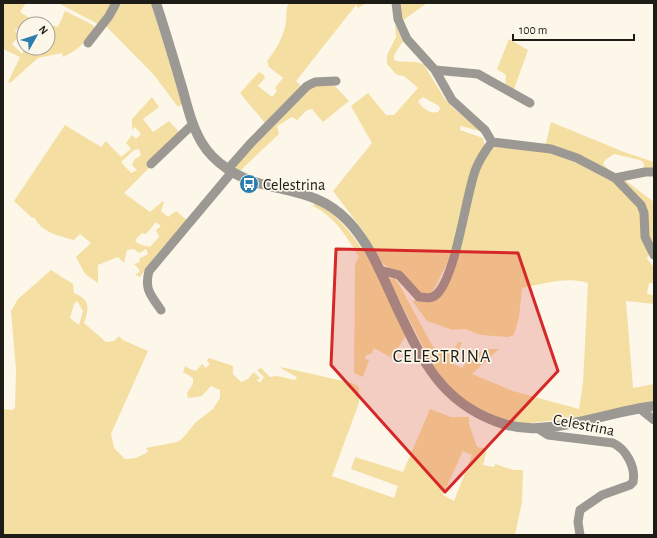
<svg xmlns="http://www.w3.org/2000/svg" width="657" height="538" viewBox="0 0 657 538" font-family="'Alegreya Sans',sans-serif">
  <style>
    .green { fill: #f5dea1; fill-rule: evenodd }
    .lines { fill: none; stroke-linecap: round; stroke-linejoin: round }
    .minor { stroke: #9c9994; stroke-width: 9 }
    .tertiary { stroke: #9c9994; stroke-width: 10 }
    .marked { fill: #d62828; fill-opacity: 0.2; stroke: #d62828; stroke-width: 3; stroke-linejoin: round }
    .labels { text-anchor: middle; stroke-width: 3.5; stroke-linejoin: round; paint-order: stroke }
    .poi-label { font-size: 16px; fill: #1e1c17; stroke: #fcf7e9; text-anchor: start }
    .street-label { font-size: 16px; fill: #1e1c17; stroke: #fcf7e9 }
    .quarter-label { font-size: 18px; letter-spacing: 1px; fill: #1e1c17; stroke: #fcf7e9 }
  </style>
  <rect width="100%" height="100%" fill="#fcf7e9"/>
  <path class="green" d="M 3,3 L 26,3 L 20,12 L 39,24 L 24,24 L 24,34 L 18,28 L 15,31 L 19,36 L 12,44 L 22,54 L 25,48 L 48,48 L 48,24 L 58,27 L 65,11 L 93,25 L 95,28 C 86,42 78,50 63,57 L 62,53 L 38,58 L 10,83 L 8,82 L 20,57 L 3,49 Z
    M 58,3 L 114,3 L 98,24 Z
    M 118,3 L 151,3 L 182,104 L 178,107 L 154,75 L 105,25 Z
    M 289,3 L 366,3 L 358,8 L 356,5 L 296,81 L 301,86 L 265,123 L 240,93 L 259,72 L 264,75 L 265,78 L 258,86 L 272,97 L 277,91 L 275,88 L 283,78 L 269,67 L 267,61 C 276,50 284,36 286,22 C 287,16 285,9 289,3 Z
    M 398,3 L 427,3 L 402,21 Z
    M 395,24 L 403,41 L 394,55 L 394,60 C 403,64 415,59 424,65 L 445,99 L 453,108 L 483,132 L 461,126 L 460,130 L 483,138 L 485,147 L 446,266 L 432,293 L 425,297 L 380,261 L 364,232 L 333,191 L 372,143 L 351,106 L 368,93 L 386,115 L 394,115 L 418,88 L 404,76 L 397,75 L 387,64 L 387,55 L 396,37 ZM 423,97 L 439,106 L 440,109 L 438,112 C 430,114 422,108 418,101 Z
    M 509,39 L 528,50 L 513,92 L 505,87 L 506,75 L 497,69 Z
    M 313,85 L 334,85 L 349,101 L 323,122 L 312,109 L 307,110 L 297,120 L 292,117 L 277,126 L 279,134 L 244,167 L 240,171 L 234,166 Z
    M 152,97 L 159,107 L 143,119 L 153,132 L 169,121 L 180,133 L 153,164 L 124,193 L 150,212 L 163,201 L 164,202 L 161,211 L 168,217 L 176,211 L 187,220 L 157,254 L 140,277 L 135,275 L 139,272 L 139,269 L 134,264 L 140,262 L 139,259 L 148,254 L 146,249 L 139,253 L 134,249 L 127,250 L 124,263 L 118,257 L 98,265 L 98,283 L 85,274 L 76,257 L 91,243 L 80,234 L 74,240 C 56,235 43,233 34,217 L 32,218 L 14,201 L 65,125 L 101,147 L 106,141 L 121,157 L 131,149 L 126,143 L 132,135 L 136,139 L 141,134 L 135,127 L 132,130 L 132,119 ZM 139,149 L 141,155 L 134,160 L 132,165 L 137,170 L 131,173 L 121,162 L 134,150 ZM 156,222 L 161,226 L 156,230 L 159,237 L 150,247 C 145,245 138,246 135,240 L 142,233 L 146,234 Z
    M 551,122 L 624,152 L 654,162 L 654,170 L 645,170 L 643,162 L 640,160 L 614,154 L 605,160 L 603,164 L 610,171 L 545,147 Z
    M 495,147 L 542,151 L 569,158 L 616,183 L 638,206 L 649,254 L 647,259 L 654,267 L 654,283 L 649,283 L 647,294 L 654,295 L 654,304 L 626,301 L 633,388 L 654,384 L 654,401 L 585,416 L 525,424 L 495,417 L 477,409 L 450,389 L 432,364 L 388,278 L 395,279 L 400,286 L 433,347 L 452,355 L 458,342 L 462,343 L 451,363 L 462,368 L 475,351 L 483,353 L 484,349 L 499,349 L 472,374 L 513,391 L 579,409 L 583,383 L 588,283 C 566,276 544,284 522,288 L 519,317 L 514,335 L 508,337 L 481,335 L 465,329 L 453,330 L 427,321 L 413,302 L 414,300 L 424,302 L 431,300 L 444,283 L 480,164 L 491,149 Z
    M 622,178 L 654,202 L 654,252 L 651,250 L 643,213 Z
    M 315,202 C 359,225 385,291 406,335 L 392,358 L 374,348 L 371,354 L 366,355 L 365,359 L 369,360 L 363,377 L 354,373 L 355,264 L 359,257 C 348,238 334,216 313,206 Z
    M 51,270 L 73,284 L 74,293 C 91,300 89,308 84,323 L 106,342 L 114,341 L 119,336 L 123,340 L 148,351 L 111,434 L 114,448 L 125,459 L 136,458 L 148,452 L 146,448 L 177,442 L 182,439 L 196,422 L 213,409 L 220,398 L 220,390 L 211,386 L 202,396 L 188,398 L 187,393 L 193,384 L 193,378 L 183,372 L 185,366 L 190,369 L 196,371 L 202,364 L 206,368 L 210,364 L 207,361 L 209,358 L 233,366 L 233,374 L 241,382 L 248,379 L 254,372 L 260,378 L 257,380 L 260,383 L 264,377 L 257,370 L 261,368 L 270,377 L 277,376 L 295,380 L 297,377 L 282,369 L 281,367 L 352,383 L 359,387 L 359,403 L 332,476 L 394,498 L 398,486 L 351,469 L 355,457 L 403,472 L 430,409 L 451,417 L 469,417 L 469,424 L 477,447 L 487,449 L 483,465 L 494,467 L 495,464 L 513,470 L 523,470 L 522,502 L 515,535 L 3,535 L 3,409 L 13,410 L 15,407 L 16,369 L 11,311 L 18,299 ZM 77,301 L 83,311 L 79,325 L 70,318 L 74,304 ZM 463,451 L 472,455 L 454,501 L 443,495 Z"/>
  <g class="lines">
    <path class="minor" d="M 396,3 L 398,19 L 407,39 L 435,70 L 452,100 L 485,130 L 492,142
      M 88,43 L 109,16 L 116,3
      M 435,70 L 478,74 L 530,103
      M 151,164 L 193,124
      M 228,169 L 250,144 L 307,86 L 315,82 L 336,81
      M 615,178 L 645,172 L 654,172
      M 379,270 L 399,275 L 419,297 C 426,298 432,299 437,294 C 456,275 465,200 475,171 C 479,160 485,151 492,142 L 551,149 L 577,158 L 615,178 L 641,205 L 644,213 L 645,237 L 654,255
      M 161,310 C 151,295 144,290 149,271 L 232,172
      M 639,408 L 654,420
      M 537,428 L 548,435 L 613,443 C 626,449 636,467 633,482 L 630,485 L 602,495 L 580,510 L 578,522 L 580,535"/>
    <path class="tertiary" d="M 156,3 C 165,30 173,57 181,84 C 187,104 191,125 202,143 C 214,163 237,177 258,183 C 293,193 321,193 348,221 C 372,246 385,283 400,314 C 423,362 442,401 495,421 C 508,426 523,429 538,428 C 577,426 615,411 654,406"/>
  </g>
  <path class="marked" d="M 336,249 L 518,253 L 558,371 L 445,492 L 331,365 Z"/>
  <defs>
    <g id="bus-disc" transform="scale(1)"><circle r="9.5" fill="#2b7eae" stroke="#fcf7e9"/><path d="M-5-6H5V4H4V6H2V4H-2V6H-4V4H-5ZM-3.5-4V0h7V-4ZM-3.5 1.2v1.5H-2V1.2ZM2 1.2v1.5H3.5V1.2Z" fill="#fff"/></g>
  </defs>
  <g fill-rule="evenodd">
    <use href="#bus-disc" x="249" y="184"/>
  </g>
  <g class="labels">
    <g class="poi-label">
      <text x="263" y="190">Celestrina</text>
    </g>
    <g class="street-label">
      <text transform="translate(584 424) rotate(11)" y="6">Celestrina</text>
    </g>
    <g class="quarter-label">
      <text x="442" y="362">CELESTRINA</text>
    </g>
  </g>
  <rect width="657" height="538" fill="none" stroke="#1e1c17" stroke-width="8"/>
  <g transform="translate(36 36) rotate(51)"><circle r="19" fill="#fcf7e9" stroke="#a39f95"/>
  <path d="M0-3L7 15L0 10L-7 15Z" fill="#2b7eae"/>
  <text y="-6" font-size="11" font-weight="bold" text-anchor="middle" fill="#1e1c17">N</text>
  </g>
  <path d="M513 34v6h121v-6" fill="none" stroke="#1e1c17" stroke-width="2"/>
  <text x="519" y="34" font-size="12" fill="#1e1c17" stroke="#fcf7e9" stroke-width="3" paint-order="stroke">100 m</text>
</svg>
